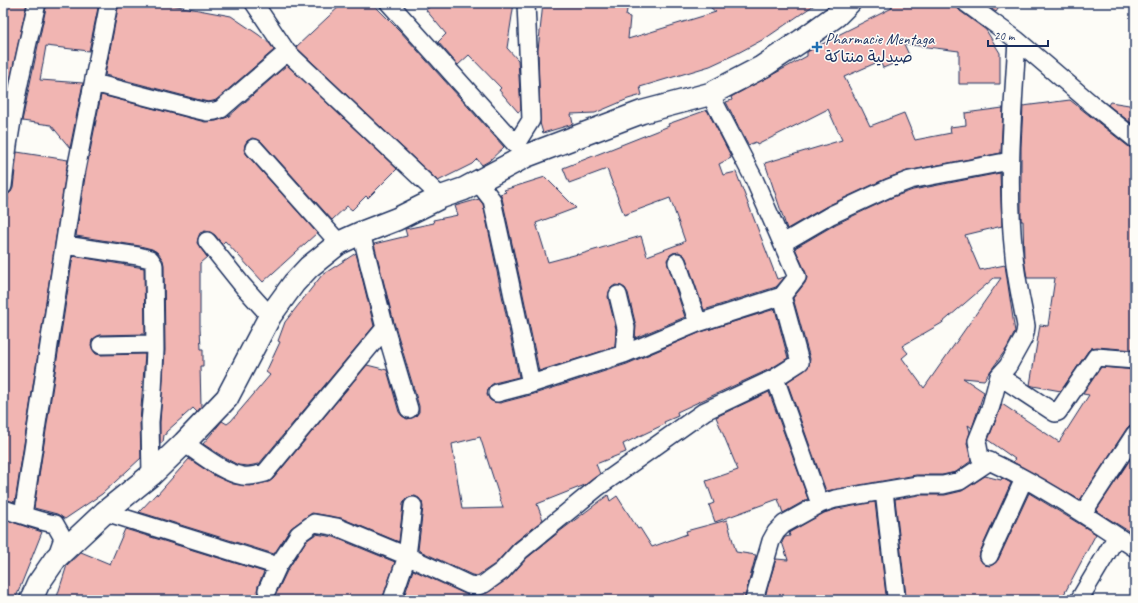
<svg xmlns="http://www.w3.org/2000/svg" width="1138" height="603" viewBox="0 0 1138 603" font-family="Caveat,'Playpen Sans Arabic',sans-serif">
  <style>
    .building { fill: #f1b5b2; stroke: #1b2f5e; fill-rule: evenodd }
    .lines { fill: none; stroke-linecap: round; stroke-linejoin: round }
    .street-casing { stroke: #1b2f5e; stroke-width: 20 }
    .secondary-casing { stroke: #1b2f5e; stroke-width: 25 }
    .street { stroke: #fdfcf7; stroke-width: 17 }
    .secondary { stroke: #fdfcf7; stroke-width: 22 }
    .poi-dot { fill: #1f6fb2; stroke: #fdfcf7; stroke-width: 1.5 }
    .labels { text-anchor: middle; stroke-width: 3; stroke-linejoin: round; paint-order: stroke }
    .poi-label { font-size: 16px; fill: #1b2f5e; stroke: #fdfcf7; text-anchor: start }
  </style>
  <rect width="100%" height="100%" fill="#fdfcf7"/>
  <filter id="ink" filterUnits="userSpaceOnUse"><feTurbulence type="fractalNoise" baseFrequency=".025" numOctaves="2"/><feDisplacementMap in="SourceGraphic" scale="8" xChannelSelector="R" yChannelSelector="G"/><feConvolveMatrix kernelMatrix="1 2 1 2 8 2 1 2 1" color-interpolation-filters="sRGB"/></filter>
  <g filter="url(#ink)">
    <path class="building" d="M 3,3 L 27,3 L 3,114 Z
      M 47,3 L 99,3 L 89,51 L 46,46 L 40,80 L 83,83 L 70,148 L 51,125 L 22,121 Z
      M 119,3 L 161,3 L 231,16 L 259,35 L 270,44 L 274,50 L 216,100 L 213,101 L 208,102 L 196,99 L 105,75 Z
      M 343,3 L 372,3 L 400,31 L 504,147 L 489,161 L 482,165 L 477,159 L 472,164 L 438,181 L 296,47 Z
      M 434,3 L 514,3 L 507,48 L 518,60 L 521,110 L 518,112 L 499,90 L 501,88 L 469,55 L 458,65 L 438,42 L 446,34 L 426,10 Z
      M 543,3 L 628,3 L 626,16 L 630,17 L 628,39 L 716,12 L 705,3 L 817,3 L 766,38 L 736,54 L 710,66 L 640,87 L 642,95 L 628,99 L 595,113 L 571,114 L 573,124 L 543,133 L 540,123 L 538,50 Z
      M 890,3 L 956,3 L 957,7 L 960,11 L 986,30 L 1000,53 L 1000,84 L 959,84 L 959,51 L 904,44 L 910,57 L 883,68 L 880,61 L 844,77 L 860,107 L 861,107 L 870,126 L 904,113 L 915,140 L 951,133 L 950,127 L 966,125 L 965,113 L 1003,108 L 1001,153 L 907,171 L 885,179 L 827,206 L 787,229 L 765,163 L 842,140 L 828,109 L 757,145 L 756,142 L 748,145 L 726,102 L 732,100 L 731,97 L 807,56 L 807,52 L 832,39 L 832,38 L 892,8 Z
      M 983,3 L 1002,3 L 996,12 Z
      M 287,65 L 397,169 L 368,198 L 366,196 L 352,210 L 347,206 L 332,220 L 261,141 L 257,139 L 252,138 L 247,141 L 245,145 L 244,150 L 247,155 L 317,233 L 263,282 L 225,241 L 222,244 L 215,235 L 210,232 L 205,231 L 200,233 L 198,238 L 197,243 L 207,257 L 200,263 L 200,328 L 201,349 L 203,349 L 203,366 L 200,366 L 201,407 L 197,412 L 193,408 L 166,432 L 166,434 L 164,435 L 163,442 L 160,444 L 160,422 L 165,350 L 164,265 L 163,260 L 158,253 L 152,249 L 140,246 L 76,236 L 85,177 L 101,95 L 205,122 L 216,121 L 228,117 Z
      M 1070,100 L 1129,147 L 1135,149 L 1135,350 L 1097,347 L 1091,348 L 1088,351 L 1061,391 L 1033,386 L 1030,385 L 1040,325 L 1048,326 L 1055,278 L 1027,278 L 1024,259 L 1023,221 L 1021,221 L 1021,147 L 1023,106 Z
      M 1110,102 L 1129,105 L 1135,110 L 1135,126 L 1108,105 Z
      M 707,110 L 730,154 L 731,158 L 719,164 L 723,175 L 736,172 L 777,279 L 785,277 L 776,287 L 704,310 L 686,258 L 684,255 L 679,252 L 673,253 L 670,255 L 667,260 L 668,265 L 685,317 L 635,338 L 636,326 L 628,293 L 625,288 L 621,286 L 615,285 L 611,288 L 609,292 L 608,297 L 616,329 L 615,347 L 539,371 L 520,280 L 502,198 L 500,194 L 506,192 L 504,190 L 545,177 L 576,208 L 536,223 L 548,262 L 578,254 L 578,255 L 641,236 L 647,256 L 682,243 L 685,241 L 670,198 L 624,215 L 607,169 L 569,183 L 563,168 L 669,126 L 668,124 Z
      M 17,152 L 68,160 L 15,502 L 3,499 L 3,228 L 8,198 L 5,198 L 6,195 L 11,192 L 13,188 Z
      M 1000,173 L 1002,226 L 965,235 L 980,270 L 1005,265 L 1015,332 L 1007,348 L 984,380 L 963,378 L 984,392 L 972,428 L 968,425 L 970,432 L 967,443 L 971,461 L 956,472 L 942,475 L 916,475 L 826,491 L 787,382 L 805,370 L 809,365 L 810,359 L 793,298 L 805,283 L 807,278 L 806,273 L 795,248 L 836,224 L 893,197 L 913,190 ZM 994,278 L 1001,278 L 924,388 L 902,358 L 908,353 L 902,346 L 942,323 Z
      M 479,199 L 483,204 L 519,377 L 494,383 L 490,386 L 488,390 L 487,395 L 490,400 L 494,402 L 500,403 L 534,394 L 627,364 L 701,332 L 775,309 L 788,358 L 770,369 L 677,412 L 678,416 L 664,422 L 665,424 L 623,444 L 626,452 L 596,464 L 600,474 L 585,485 L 537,504 L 543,520 L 514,543 L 495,564 L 477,576 L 472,575 L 418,550 L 423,507 L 422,502 L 419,498 L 415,496 L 409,497 L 405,500 L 403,504 L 399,542 L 341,518 L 312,513 L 291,528 L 274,554 L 139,512 L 157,493 L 157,495 L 189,459 L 215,476 L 233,484 L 250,486 L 268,482 L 273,479 L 367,365 L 387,370 L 399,412 L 402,416 L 407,419 L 412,418 L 416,416 L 419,412 L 419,406 L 393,319 L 374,244 L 407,236 L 405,229 L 434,223 L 433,220 L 458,215 L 455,206 ZM 480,437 L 503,508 L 462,509 L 452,444 Z
      M 356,253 L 374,326 L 259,464 L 248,466 L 238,465 L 225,458 L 203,444 L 222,421 L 227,424 L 231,421 L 270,375 L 266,372 L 280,342 L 278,341 L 285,322 L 322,275 Z
      M 73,256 L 144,268 L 145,334 L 100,335 L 96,337 L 92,340 L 91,345 L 93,350 L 96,354 L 101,355 L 145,354 L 140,422 L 141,458 L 102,494 L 65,519 L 57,514 L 34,508 Z
      M 1101,367 L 1135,370 L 1135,424 L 1130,425 L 1127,428 L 1080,500 L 1013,462 L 1015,459 L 988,440 L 1002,404 L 1059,442 L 1089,395 L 1083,394 Z
      M 769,392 L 808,499 L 783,513 L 778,499 L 715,522 L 709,505 L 714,503 L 706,481 L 738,470 L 716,417 Z
      M 1135,452 L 1135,535 L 1096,511 Z
      M 985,476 L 1001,480 L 1002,478 L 1011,483 L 980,552 L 979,557 L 981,561 L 985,565 L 990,566 L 994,564 L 998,560 L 1029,493 L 1096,534 L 1061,600 L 934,600 L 935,597 L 906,596 L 895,499 L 919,495 L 945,495 L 962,491 Z
      M 608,495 L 610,501 L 617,496 L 638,529 L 640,528 L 652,547 L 687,534 L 686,531 L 727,520 L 736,552 L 756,555 L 744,600 L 403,600 L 413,570 L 465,594 L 477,596 L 487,593 L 508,579 L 527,558 L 559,532 Z
      M 875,502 L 886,595 L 885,600 L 764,600 L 776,559 L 788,560 L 782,542 L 785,537 L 790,536 L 789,533 L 790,532 L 824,513 L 837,509 Z
      M 3,519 L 42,532 L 15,600 L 3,600 Z
      M 125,529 L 264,572 L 258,586 L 257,591 L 259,596 L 263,599 L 268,600 L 272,598 L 276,594 L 287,571 L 306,541 L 316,534 L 334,537 L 395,562 L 382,600 L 56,600 L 67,565 L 81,552 L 110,564 Z"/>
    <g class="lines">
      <g class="street-casing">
        <path id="street" d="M 254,3 L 287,52 L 441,197
          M 389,3 L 526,156
          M 966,3 L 1017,40 C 1013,111 1006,183 1014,255 C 1016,279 1022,303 1026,326 L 1025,333 L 1023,339 L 1008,366 L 999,376 L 991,406 L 977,441 L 980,457 C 1035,481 1085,515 1135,548
          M 1017,40 L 1094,106 L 1135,139
          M 94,83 L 194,109 L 207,112 L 215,111 L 221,109 L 287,52
          M 516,144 L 531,120 L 526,3
          M 254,148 L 339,243
          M 478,182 L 492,200 L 510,282 L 531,384
          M 3,186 C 9,124 23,63 37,3
          M 361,233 L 385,328 L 409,409
          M 207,241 L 243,286 L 270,316
          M 783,243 L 831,215 L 889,188 L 910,180 L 1010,161
          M 65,245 L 138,256 L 150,259 L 154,265 L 155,350 L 153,391 L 150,422 L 151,475
          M 677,262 L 698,323
          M 618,295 L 626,328 L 624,354
          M 101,345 L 155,344
          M 999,376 L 1055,413 L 1058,412 L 1096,357 L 1135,360
          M 775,378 L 820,504
          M 497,393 L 531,384 L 624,354 L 698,323 L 782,296 L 797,277 L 754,179 L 710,94
          M 184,443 C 201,454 223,473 243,476 C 251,477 258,475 265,473 L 385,328
          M 884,491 L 896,596 L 895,600
          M 3,509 C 21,514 37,521 55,524 L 63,538 L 56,558
          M 105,512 L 278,566
          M 1083,513 L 1135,434
          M 23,515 L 75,175 L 109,3
          M 989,556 L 1024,479
          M 267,590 L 278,566 L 299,534 L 314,523 L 337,527 L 407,556 L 469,585 L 478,586 L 484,584 L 502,571 L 520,551 L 598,487 L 705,411 L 775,378 L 800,362 L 782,296
          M 392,600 L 407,556 L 413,506
          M 754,600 L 771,541 L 776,532 L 784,524 L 820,504 L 835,499 L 918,485 L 943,485 L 960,481 L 990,461
          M 1079,600 L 1117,536"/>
      </g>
      <g class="secondary-casing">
        <path id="secondary" d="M 31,600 L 38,584 L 56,558 L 105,512 L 151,475 L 184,443 L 227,398 L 270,316 L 294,283 L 309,267 L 339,243 L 361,233 L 397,219 L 441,197 L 464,189 L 526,156 L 642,112 L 710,94 L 762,67 L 801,41 L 837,15 L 849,3"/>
      </g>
      <use href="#street" class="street"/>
      <use href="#secondary" class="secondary"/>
    </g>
  </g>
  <path class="poi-dot" d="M815 41h4v4h4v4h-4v4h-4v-4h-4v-4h4z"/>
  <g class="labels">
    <g class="poi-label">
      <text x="825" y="44">Pharmacie Mentaga<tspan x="825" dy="18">صيدلية منتاكة</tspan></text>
    </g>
  </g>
  <rect width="1138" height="603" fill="none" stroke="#fdfcf7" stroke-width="16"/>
  <rect x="8" y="8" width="1122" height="587" fill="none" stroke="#1b2f5e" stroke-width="1.5" filter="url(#ink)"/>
  <path d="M988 40v6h60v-6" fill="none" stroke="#1b2f5e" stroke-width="2"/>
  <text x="994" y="40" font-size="12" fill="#1b2f5e" stroke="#fdfcf7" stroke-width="3" paint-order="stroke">20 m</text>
</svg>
